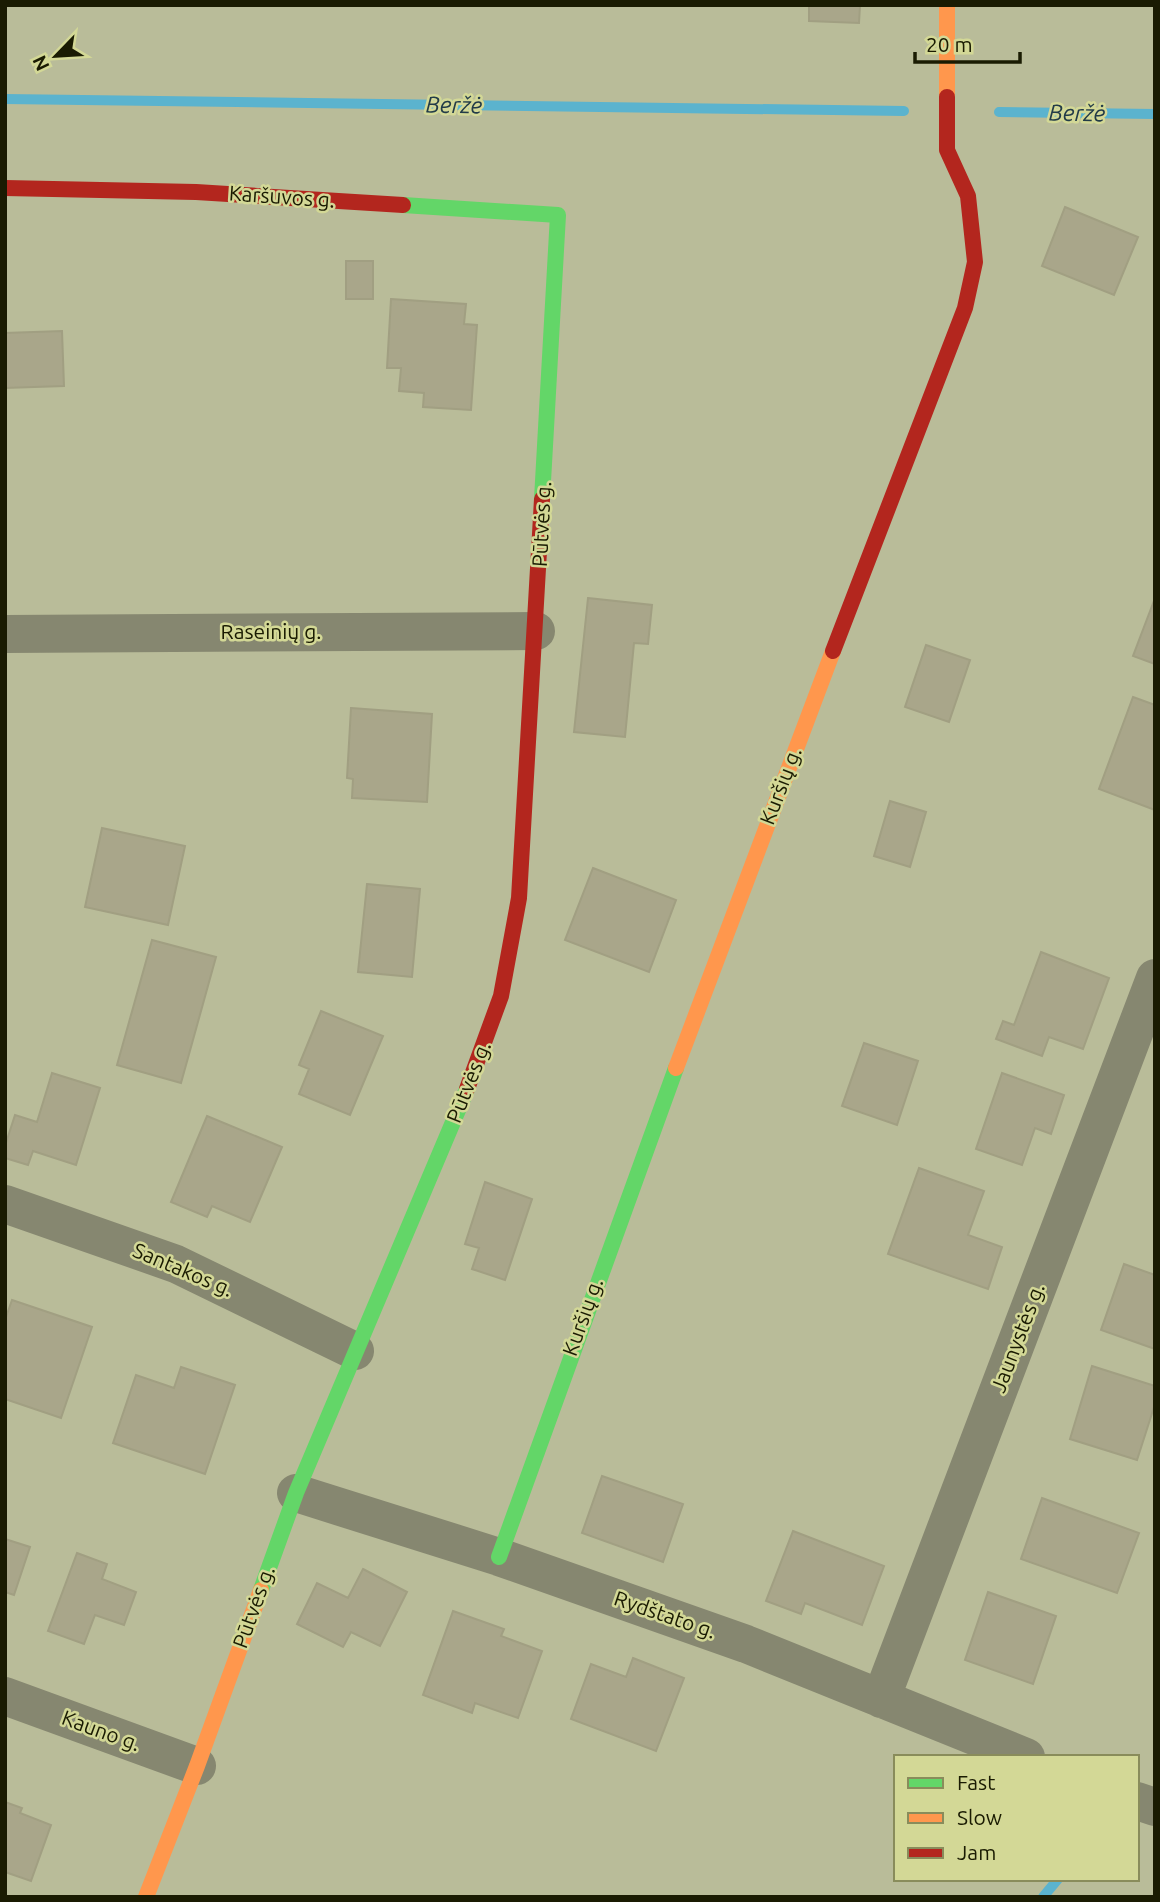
<svg xmlns="http://www.w3.org/2000/svg" width="1160" height="1902" viewBox="0 0 1160 1902" font-family="Ubuntu,sans-serif">
  <style>
    .lines { fill: none; stroke-linecap: round; stroke-linejoin: round }
    .stream { stroke: #5bb3ce; stroke-width: 10 }
    .building { fill: #a9a68a; stroke: #a19f82; stroke-width: 2 }
    .street { stroke: #868770; stroke-width: 38 }
    .fast { stroke: #63d668; stroke-width: 16 }
    .slow { stroke: #ff974d; stroke-width: 16 }
    .jam { stroke: #b3261e; stroke-width: 16 }
    .labels { text-anchor: middle; stroke-width: 5; stroke-linejoin: round; paint-order: stroke }
    .street-label { font-size: 21px; fill: #1a1b02; stroke: #d3d896 }
    .water-label { font-size: 23px; font-style: italic; fill: #223b48; stroke: #d3d896 }
  </style>
  <rect width="100%" height="100%" fill="#b9bc99"/>
  <g class="lines">
    <path class="stream" d="M 5,99 L 904,111
      M 999,112 L 1155,114
      M 1043,1897 L 1058,1879"/>
  </g>
  <path class="building" d="M 809,5 L 860,5 L 859,23 L 809,21 Z
    M 1065,207 L 1138,237 L 1114,295 L 1042,266 Z
    M 346,261 L 373,261 L 373,299 L 346,299 Z
    M 391,299 L 466,304 L 464,324 L 477,325 L 471,410 L 423,407 L 424,393 L 399,391 L 401,368 L 387,368 Z
    M 62,331 L 64,386 L 5,388 L 5,333 Z
    M 588,598 L 652,605 L 648,644 L 634,643 L 625,737 L 574,732 Z
    M 1155,598 L 1155,664 L 1133,656 Z
    M 926,645 L 970,660 L 949,722 L 905,707 Z
    M 1133,697 L 1155,705 L 1155,810 L 1099,789 Z
    M 351,708 L 432,714 L 427,802 L 352,798 L 353,779 L 347,778 Z
    M 890,801 L 926,812 L 910,867 L 874,856 Z
    M 102,828 L 185,846 L 168,925 L 85,907 Z
    M 593,868 L 676,900 L 649,972 L 565,940 Z
    M 367,884 L 420,889 L 412,977 L 358,972 Z
    M 152,940 L 216,957 L 181,1083 L 117,1065 Z
    M 1041,952 L 1109,978 L 1083,1049 L 1049,1037 L 1042,1056 L 996,1039 L 1003,1021 L 1014,1025 Z
    M 321,1011 L 383,1036 L 350,1115 L 299,1094 L 309,1069 L 299,1065 Z
    M 864,1043 L 918,1061 L 897,1125 L 842,1106 Z
    M 52,1073 L 100,1088 L 76,1165 L 33,1151 L 28,1165 L 5,1158 L 5,1146 L 15,1115 L 37,1122 Z
    M 1002,1073 L 1064,1095 L 1051,1134 L 1035,1128 L 1022,1165 L 976,1149 Z
    M 207,1116 L 282,1147 L 250,1222 L 212,1206 L 207,1217 L 171,1202 Z
    M 919,1168 L 984,1191 L 968,1235 L 1002,1247 L 988,1289 L 888,1254 Z
    M 485,1182 L 532,1199 L 505,1280 L 472,1269 L 479,1248 L 465,1244 Z
    M 1124,1264 L 1155,1275 L 1155,1349 L 1101,1330 Z
    M 12,1300 L 92,1327 L 61,1418 L 5,1399 L 5,1320 Z
    M 1092,1366 L 1155,1386 L 1155,1404 L 1137,1460 L 1070,1439 Z
    M 181,1367 L 235,1385 L 205,1474 L 113,1443 L 136,1375 L 174,1388 Z
    M 602,1476 L 683,1504 L 663,1562 L 582,1533 Z
    M 1042,1498 L 1139,1533 L 1117,1593 L 1021,1559 Z
    M 793,1531 L 884,1566 L 862,1625 L 805,1603 L 801,1614 L 766,1601 Z
    M 5,1539 L 30,1547 L 14,1595 L 5,1592 Z
    M 77,1553 L 107,1564 L 102,1579 L 136,1592 L 124,1625 L 95,1615 L 84,1644 L 48,1631 Z
    M 363,1569 L 407,1592 L 380,1646 L 351,1632 L 343,1647 L 297,1624 L 317,1583 L 348,1598 Z
    M 988,1592 L 1056,1616 L 1033,1684 L 965,1660 Z
    M 453,1611 L 504,1629 L 501,1636 L 542,1651 L 518,1718 L 475,1703 L 472,1713 L 423,1695 Z
    M 633,1658 L 684,1678 L 656,1751 L 571,1719 L 591,1664 L 626,1677 Z
    M 5,1802 L 22,1808 L 20,1813 L 51,1825 L 31,1881 L 5,1872 Z"/>
  <g class="lines">
    <path class="street" d="M 5,634 L 536,631
      M 5,1204 L 176,1264 L 355,1351
      M 296,1493 L 499,1557 L 746,1644 L 1026,1757
      M 5,1696 L 197,1766
      M 881,1699 L 1155,978
      M 1137,1801 L 1155,1807"/>
    <path class="fast" d="M 403,205 L 558,215 L 542,499
      M 499,1557 L 676,1068
      M 261,1590 L 296,1493 L 467,1089"/>
    <path class="slow" d="M 947,5 L 947,97
      M 676,1068 L 833,651
      M 146,1897 L 197,1766 L 261,1590"/>
    <path class="jam" d="M 5,188 L 196,192 L 403,205
      M 833,651 L 965,308 L 975,262 L 968,196 L 947,150 L 947,97
      M 467,1089 L 501,996 L 519,898 L 542,499"/>
  </g>
  <g class="labels">
    <g class="street-label">
      <text transform="translate(282 197) rotate(4)" y="7">Karšuvos g.</text>
      <text transform="translate(542 524) rotate(-87)" y="7">Pūtvės g.</text>
      <text x="271" y="639">Raseinių g.</text>
      <text transform="translate(781 786) rotate(-69)" y="7">Kuršių g.</text>
      <text transform="translate(469 1082) rotate(-68)" y="7">Pūtvės g.</text>
      <text transform="translate(183 1270) rotate(23)" y="7">Santakos g.</text>
      <text transform="translate(583 1317) rotate(-70)" y="7">Kuršių g.</text>
      <text transform="translate(1018 1338) rotate(-69)" y="7">Jaunystės g.</text>
      <text transform="translate(254 1607) rotate(-70)" y="7">Pūtvės g.</text>
      <text transform="translate(665 1615) rotate(19)" y="7">Rydštato g.</text>
      <text transform="translate(101 1731) rotate(20)" y="7">Kauno g.</text>
    </g>
    <g class="water-label">
      <text transform="translate(454 105) rotate(1)" y="8">Beržė</text>
      <text transform="translate(1077 113) rotate(1)" y="8">Beržė</text>
    </g>
  </g>
  <rect width="1160" height="1902" fill="none" stroke="#1a1b02" stroke-width="14"/>
  <rect x="894" y="1755" width="245" height="126" fill="#d3d896" stroke="#898c5b" stroke-width="2"/>
  <rect x="908" y="1778" width="35" height="10" fill="#63d668" stroke="#898c5b" stroke-width="2"/>
  <text x="957" y="1790" font-size="21" fill="#1a1b02">Fast</text>
  <rect x="908" y="1813" width="35" height="10" fill="#ff974d" stroke="#898c5b" stroke-width="2"/>
  <text x="957" y="1825" font-size="21" fill="#1a1b02">Slow</text>
  <rect x="908" y="1848" width="35" height="10" fill="#b3261e" stroke="#898c5b" stroke-width="2"/>
  <text x="957" y="1860" font-size="21" fill="#1a1b02">Jam</text>
  <g transform="translate(56 56) rotate(245)" stroke="#d3d896" stroke-width="5" paint-order="stroke">
  <path d="M0-5L12 26L0 18L-12 26Z" fill="#1a1b02"/>
  <text y="-10" font-size="19" font-weight="bold" text-anchor="middle" fill="#1a1b02">N</text>
  </g>
  <path d="M915 52v10h105v-10" fill="none" stroke="#1a1b02" stroke-width="3.5"/>
  <text x="926" y="52" font-size="21" fill="#1a1b02" stroke="#d3d896" stroke-width="5" paint-order="stroke">20 m</text>
</svg>
